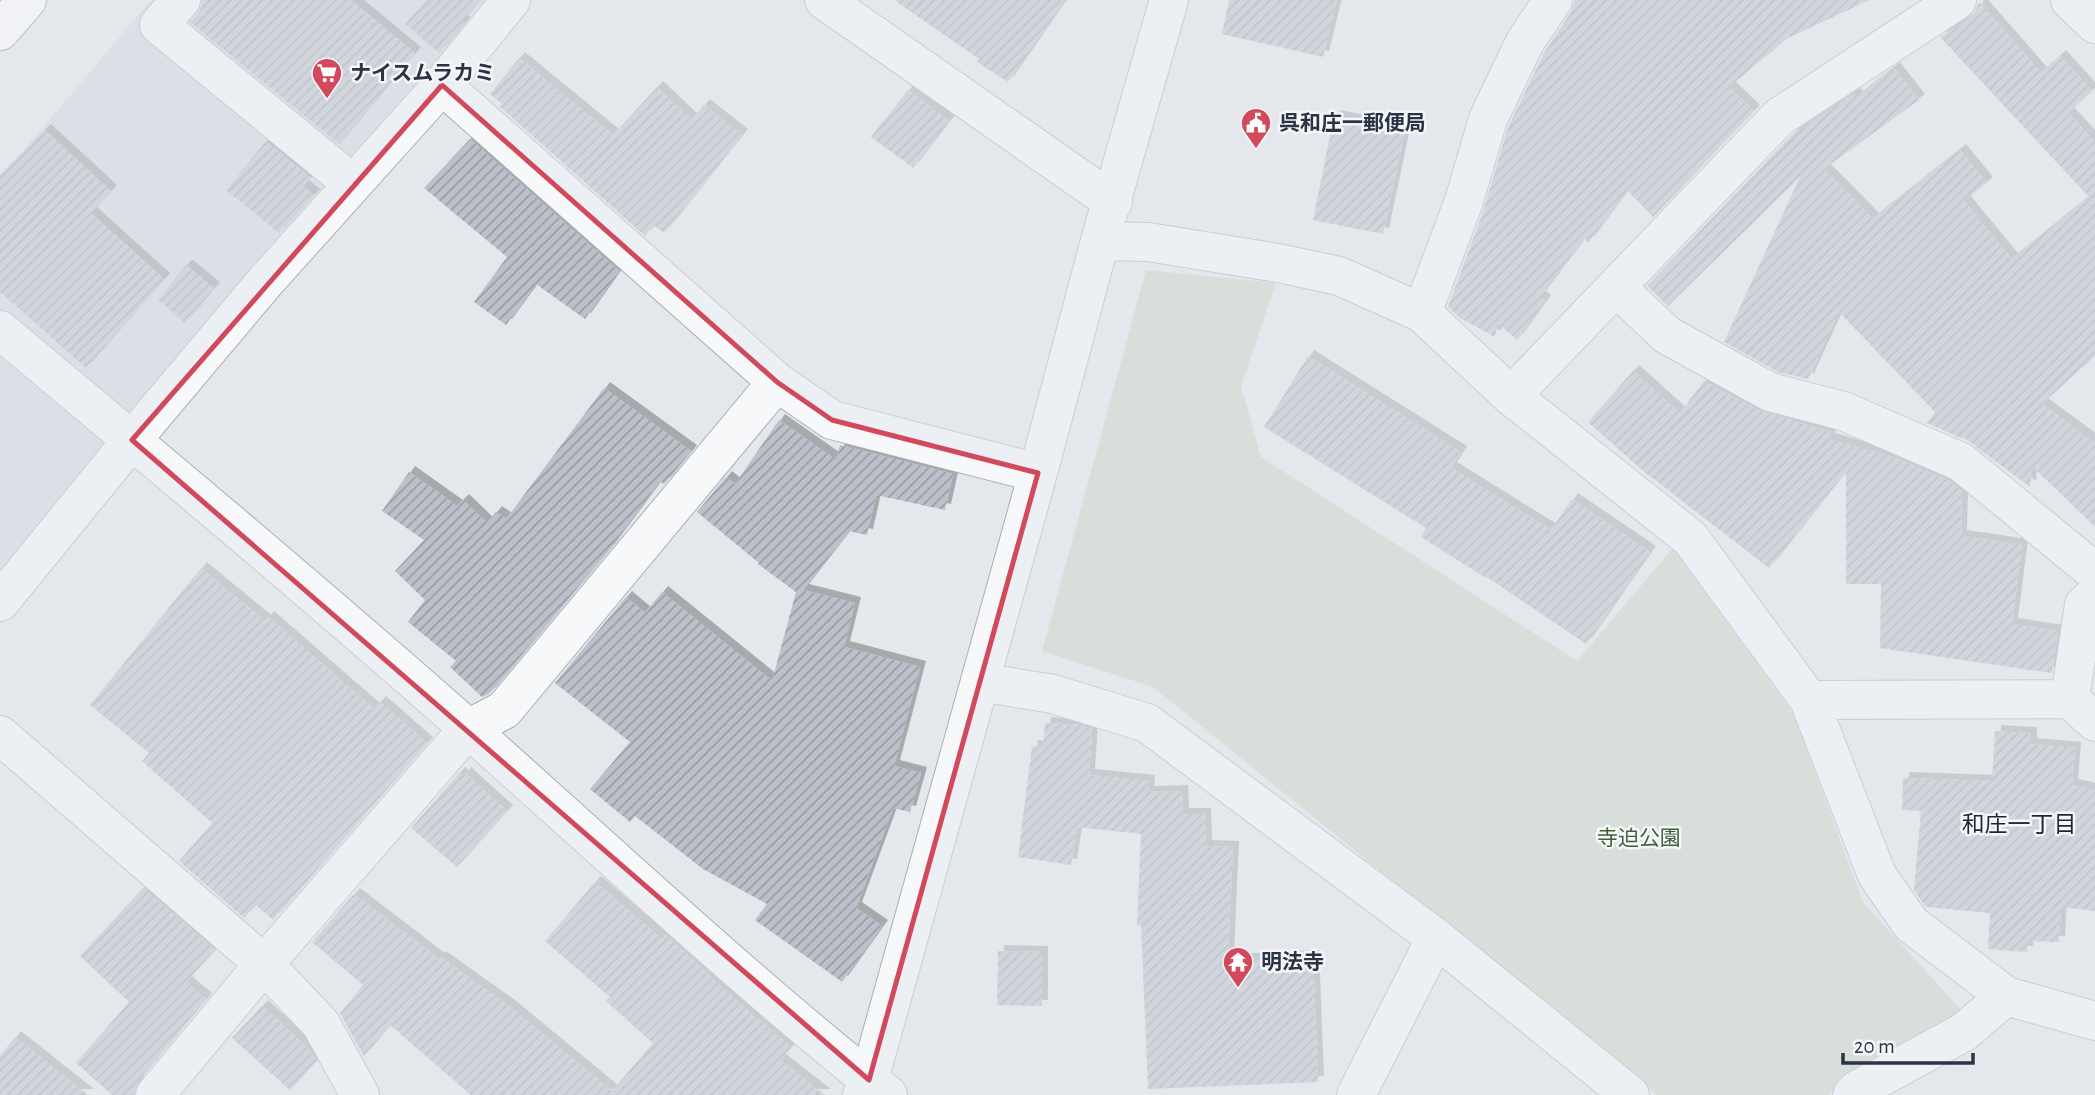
<svg xmlns="http://www.w3.org/2000/svg" width="2095" height="1095" viewBox="0 0 2095 1095" font-family="'Alegreya Sans','Noto Sans JP',sans-serif">
  <style>
    .built { fill: #d2d6de }
    .park { fill: #c9d6c5 }
    .building { fill: url(#building-hatch); filter: url(#shadow) }
    .lines { fill: none; stroke-linecap: round; stroke-linejoin: round }
    .minor-casing { stroke: #a9aeb7; stroke-width: 40 }
    .highway-casing { stroke: #8b94a3; stroke-width: 40 }
    .minor { stroke: #f7f8fa; stroke-width: 38 }
    .highway { stroke: #fff; stroke-width: 38 }
    .marked { fill: none; stroke: #d1495b; stroke-width: 5; stroke-linejoin: round }
    .labels { text-anchor: middle; stroke-width: 5; stroke-linejoin: round; paint-order: stroke }
    .poi-label { font-size: 21px; font-weight: bold; fill: #2b3445; stroke: #f4f6f9; text-anchor: start }
    .park-label { font-size: 21px; fill: #3f6138; stroke: #f4f6f9 }
    .neighbourhood-label { font-size: 23px; fill: #1d2536; stroke: #f4f6f9 }
  </style>
  <defs>
    <pattern id="building-hatch" width="6" height="6" patternUnits="userSpaceOnUse" patternTransform="scale(1.75)"><rect width="6" height="6" fill="#bbc0ca"/><path d="M-1 1l2-2M0 6l6-6M5 7l2-2" fill="none" stroke="#989da6"/></pattern>
    <filter id="shadow"><feDropShadow dx="6" dy="-6" stdDeviation="0" flood-color="#0004"/></filter>
  </defs>
  <rect width="100%" height="100%" fill="#e4e7ec"/>
  <path class="built" d="M 151,0 L 493,0 L 0,575 L 0,178 Z"/>
  <path class="park" d="M 1146,270 L 1276,283 L 1241,386 L 1261,457 L 1577,661 L 1673,548 L 1794,715 L 1863,902 L 1964,1013 L 1851,1071 L 1828,1095 L 1657,1095 L 1153,687 L 1042,651 Z"/>
  <path class="building" d="M 202,0 L 351,0 L 415,53 L 339,144 L 190,22 L 198,14 L 202,5 Z
    M 426,0 L 480,0 L 462,21 L 464,23 L 439,53 L 405,24 Z
    M 894,0 L 1065,0 L 1008,82 L 977,62 L 979,59 Z
    M 1229,0 L 1337,0 L 1323,57 L 1222,34 Z
    M 1575,0 L 1870,0 L 1788,38 L 1729,87 L 1754,111 L 1653,217 L 1627,190 L 1588,243 L 1584,238 L 1540,297 L 1545,301 L 1517,340 L 1498,323 L 1495,337 L 1460,318 L 1448,307 L 1484,209 L 1508,127 L 1544,53 L 1571,12 Z
    M 1979,2 L 2041,73 L 2060,56 L 2092,91 L 2068,113 L 2095,142 L 2095,356 L 2042,404 L 2095,443 L 2095,527 L 2032,466 L 2030,487 L 1963,437 L 1963,439 L 1927,423 L 1935,412 L 1839,312 L 1808,379 L 1778,372 L 1724,342 L 1800,177 L 1668,306 L 1647,286 L 1793,134 L 1854,94 L 1857,97 L 1894,68 L 1919,100 L 1824,169 L 1873,219 L 1960,150 L 1987,183 L 1964,201 L 2012,259 L 2089,197 L 1940,37 L 1970,18 L 1976,10 Z
    M 519,58 L 613,135 L 657,87 L 692,120 L 704,105 L 742,135 L 664,233 L 653,225 L 645,236 L 499,106 L 502,104 L 490,94 Z
    M 908,90 L 949,121 L 913,168 L 871,137 Z
    M 1334,116 L 1405,130 L 1383,234 L 1313,220 Z
    M 45,130 L 111,191 L 91,213 L 164,279 L 86,368 L 0,292 L 0,175 Z
    M 470,139 L 619,271 L 585,319 L 536,284 L 506,325 L 474,302 L 507,257 L 424,188 Z
    M 266,141 L 311,178 L 303,186 L 314,195 L 279,233 L 226,190 Z
    M 186,265 L 214,288 L 185,323 L 158,300 Z
    M 1308,356 L 1461,452 L 1451,468 L 1551,530 L 1572,499 L 1650,552 L 1586,644 L 1487,577 L 1486,578 L 1421,537 L 1426,528 L 1264,427 Z
    M 1633,371 L 1680,413 L 1704,381 L 1760,411 L 1831,432 L 1829,439 L 1896,458 L 1950,481 L 1962,491 L 1961,536 L 2022,545 L 2012,624 L 2058,631 L 2052,673 L 1880,648 L 1881,584 L 1846,584 L 1846,471 L 1769,568 L 1642,470 L 1588,422 Z
    M 604,388 L 691,451 L 664,484 L 660,481 L 611,547 L 490,693 L 482,697 L 450,667 L 456,661 L 408,622 L 425,600 L 395,571 L 424,540 L 382,511 L 409,472 L 457,506 L 463,500 L 487,523 L 496,512 L 506,519 Z
    M 779,420 L 836,460 L 840,445 L 953,474 L 945,510 L 876,495 L 867,535 L 849,531 L 803,590 L 855,603 L 844,647 L 920,667 L 894,766 L 921,773 L 910,812 L 893,808 L 856,908 L 882,926 L 842,982 L 755,920 L 767,904 L 703,869 L 635,816 L 630,822 L 590,789 L 630,742 L 555,683 L 626,597 L 645,613 L 662,592 L 772,681 L 796,592 L 758,564 L 759,563 L 697,512 L 726,477 L 735,484 Z
    M 201,568 L 265,621 L 268,617 L 374,709 L 380,702 L 427,743 L 273,920 L 256,905 L 244,918 L 179,861 L 212,823 L 142,761 L 149,753 L 90,705 Z
    M 1045,723 L 1080,725 L 1092,729 L 1089,775 L 1149,781 L 1148,792 L 1182,791 L 1183,814 L 1205,814 L 1206,846 L 1233,847 L 1228,960 L 1313,956 L 1318,1082 L 1148,1089 L 1141,925 L 1137,925 L 1141,834 L 1077,827 L 1071,865 L 1018,857 L 1032,746 L 1043,747 Z
    M 1995,731 L 2031,733 L 2031,744 L 2075,748 L 2072,785 L 2095,790 L 2095,911 L 2061,907 L 2059,942 L 2028,941 L 2027,952 L 1988,949 L 1990,913 L 1926,907 L 1914,890 L 1921,811 L 1902,810 L 1903,778 L 1992,781 Z
    M 459,773 L 463,776 L 465,773 L 507,811 L 457,867 L 411,828 Z
    M 595,882 L 662,939 L 666,935 L 754,1017 L 755,1016 L 791,1047 L 780,1060 L 825,1095 L 471,1095 L 390,1025 L 364,1056 L 363,1055 L 340,1013 L 363,985 L 312,942 L 354,894 L 439,959 L 440,957 L 509,1006 L 612,1091 L 653,1043 L 606,1001 L 610,997 L 545,941 Z
    M 143,888 L 215,950 L 186,982 L 206,999 L 138,1081 L 134,1095 L 112,1095 L 76,1063 L 129,1002 L 80,956 Z
    M 998,951 L 1042,952 L 1042,1006 L 997,1005 Z
    M 262,1006 L 310,1050 L 316,1061 L 290,1090 L 232,1038 Z
    M 15,1037 L 88,1095 L 0,1095 L 0,1056 Z"/>
  <g class="lines">
    <g class="minor-casing">
      <path id="minor" d="M 181,0 L 159,25 L 353,184
        M 824,0 L 1113,202
        M 2070,0 L 2095,24
        M 442,85 L 777,382 L 832,420 L 1038,473
        M 1100,241 L 1148,242 L 1278,263 L 1339,276 L 1422,313 L 1511,396 L 1690,538 L 1809,700 L 1877,875 L 1911,924 L 2006,996 L 2095,1021
        M 1616,287 L 1667,335 L 1770,392 L 1843,411 L 1961,462 L 2095,572
        M 1422,313 L 1464,201 L 1488,119 L 1525,42 L 1553,0
        M 0,330 C 158,462 316,594 471,731 C 609,853 743,980 888,1095
        M 1511,396 L 1779,117 L 1957,0
        M 0,602 L 132,440 L 265,282 L 442,85 L 511,0
        M 980,682 L 1053,694 L 1147,723 L 1436,938 L 1630,1095
        M 2070,699 L 2084,605 L 2095,595
        M 1809,700 L 2070,699 L 2095,722
        M 0,735 L 264,964 L 321,1024 L 360,1095
        M 155,1095 L 264,964 L 468,729 L 504,710 L 777,382
        M 862,1095 L 869,1080 L 1038,473 L 1100,241 L 1169,0
        M 1356,1095 L 1436,938
        M 1852,1095 L 1857,1090 L 1964,1032 L 2006,996"/>
    </g>
    <g class="highway-casing">
      <path id="highway" d="M 0,31 L 27,0"/>
    </g>
    <use href="#minor" class="minor"/>
    <use href="#highway" class="highway"/>
  </g>
  <path d="M0 0H2095V1095H0ZM 442,85 L 777,382 L 832,420 L 1038,473 L 869,1080 L 132,440 Z" fill="#e4e7ec" fill-opacity=".55" fill-rule="evenodd"/>
  <path class="marked" d="M 442,85 L 777,382 L 832,420 L 1038,473 L 869,1080 L 132,440 Z"/>
  <defs>
    <g id="supermarket-pin" transform="scale(1.575)"><path d="M0 17L-7.5 6A9.5 9.5 0 1 1 7.5 6Z" fill="#d1495b" stroke="#f4f6f9"/><path d="M-6-5.5h2.5l.6 2H6L4.5 2H-2.5L-4.4-4H-6ZM-1.5 3.2a1.3 1.3 0 1 0 .1 0ZM3 3.2a1.3 1.3 0 1 0 .1 0Z" fill="#fff"/></g>
    <g id="civic-pin" transform="scale(1.575)"><path d="M0 17L-7.5 6A9.5 9.5 0 1 1 7.5 6Z" fill="#d1495b" stroke="#f4f6f9"/><path d="M-.6-6.5H3V-4.5H.6V-3L4-1V1h2V6H-6V1h2V-1L-.6-3ZM-1.2 2.5V6h2.4V2.5Z" fill="#fff"/></g>
    <g id="temple-pin" transform="scale(1.575)"><path d="M0 17L-7.5 6A9.5 9.5 0 1 1 7.5 6Z" fill="#d1495b" stroke="#f4f6f9"/><path d="M0-6L5-2H3V0L6.5 2.5H4V6H1.5V3h-3V6H-4V2.5H-6.5L-3 0V-2H-5Z" fill="#fff"/></g>
  </defs>
  <g fill-rule="evenodd">
    <use href="#supermarket-pin" x="327" y="73"/>
    <use href="#civic-pin" x="1256" y="123"/>
    <use href="#temple-pin" x="1238" y="962"/>
  </g>
  <g class="labels">
    <g class="poi-label">
      <text x="350" y="80">ナイスムラカミ</text>
      <text x="1279" y="130">呉和庄一郵便局</text>
      <text x="1261" y="969">明法寺</text>
    </g>
    <g class="park-label">
      <text x="1639" y="845">寺迫公園</text>
    </g>
    <g class="neighbourhood-label">
      <text x="2019" y="832">和庄一丁目</text>
    </g>
  </g>
  <path d="M1843 1053v10h130v-10" fill="none" stroke="#2b3445" stroke-width="3.5"/>
  <text x="1854" y="1053" font-size="21" fill="#2b3445" stroke="#f4f6f9" stroke-width="5" paint-order="stroke">20 m</text>
</svg>
